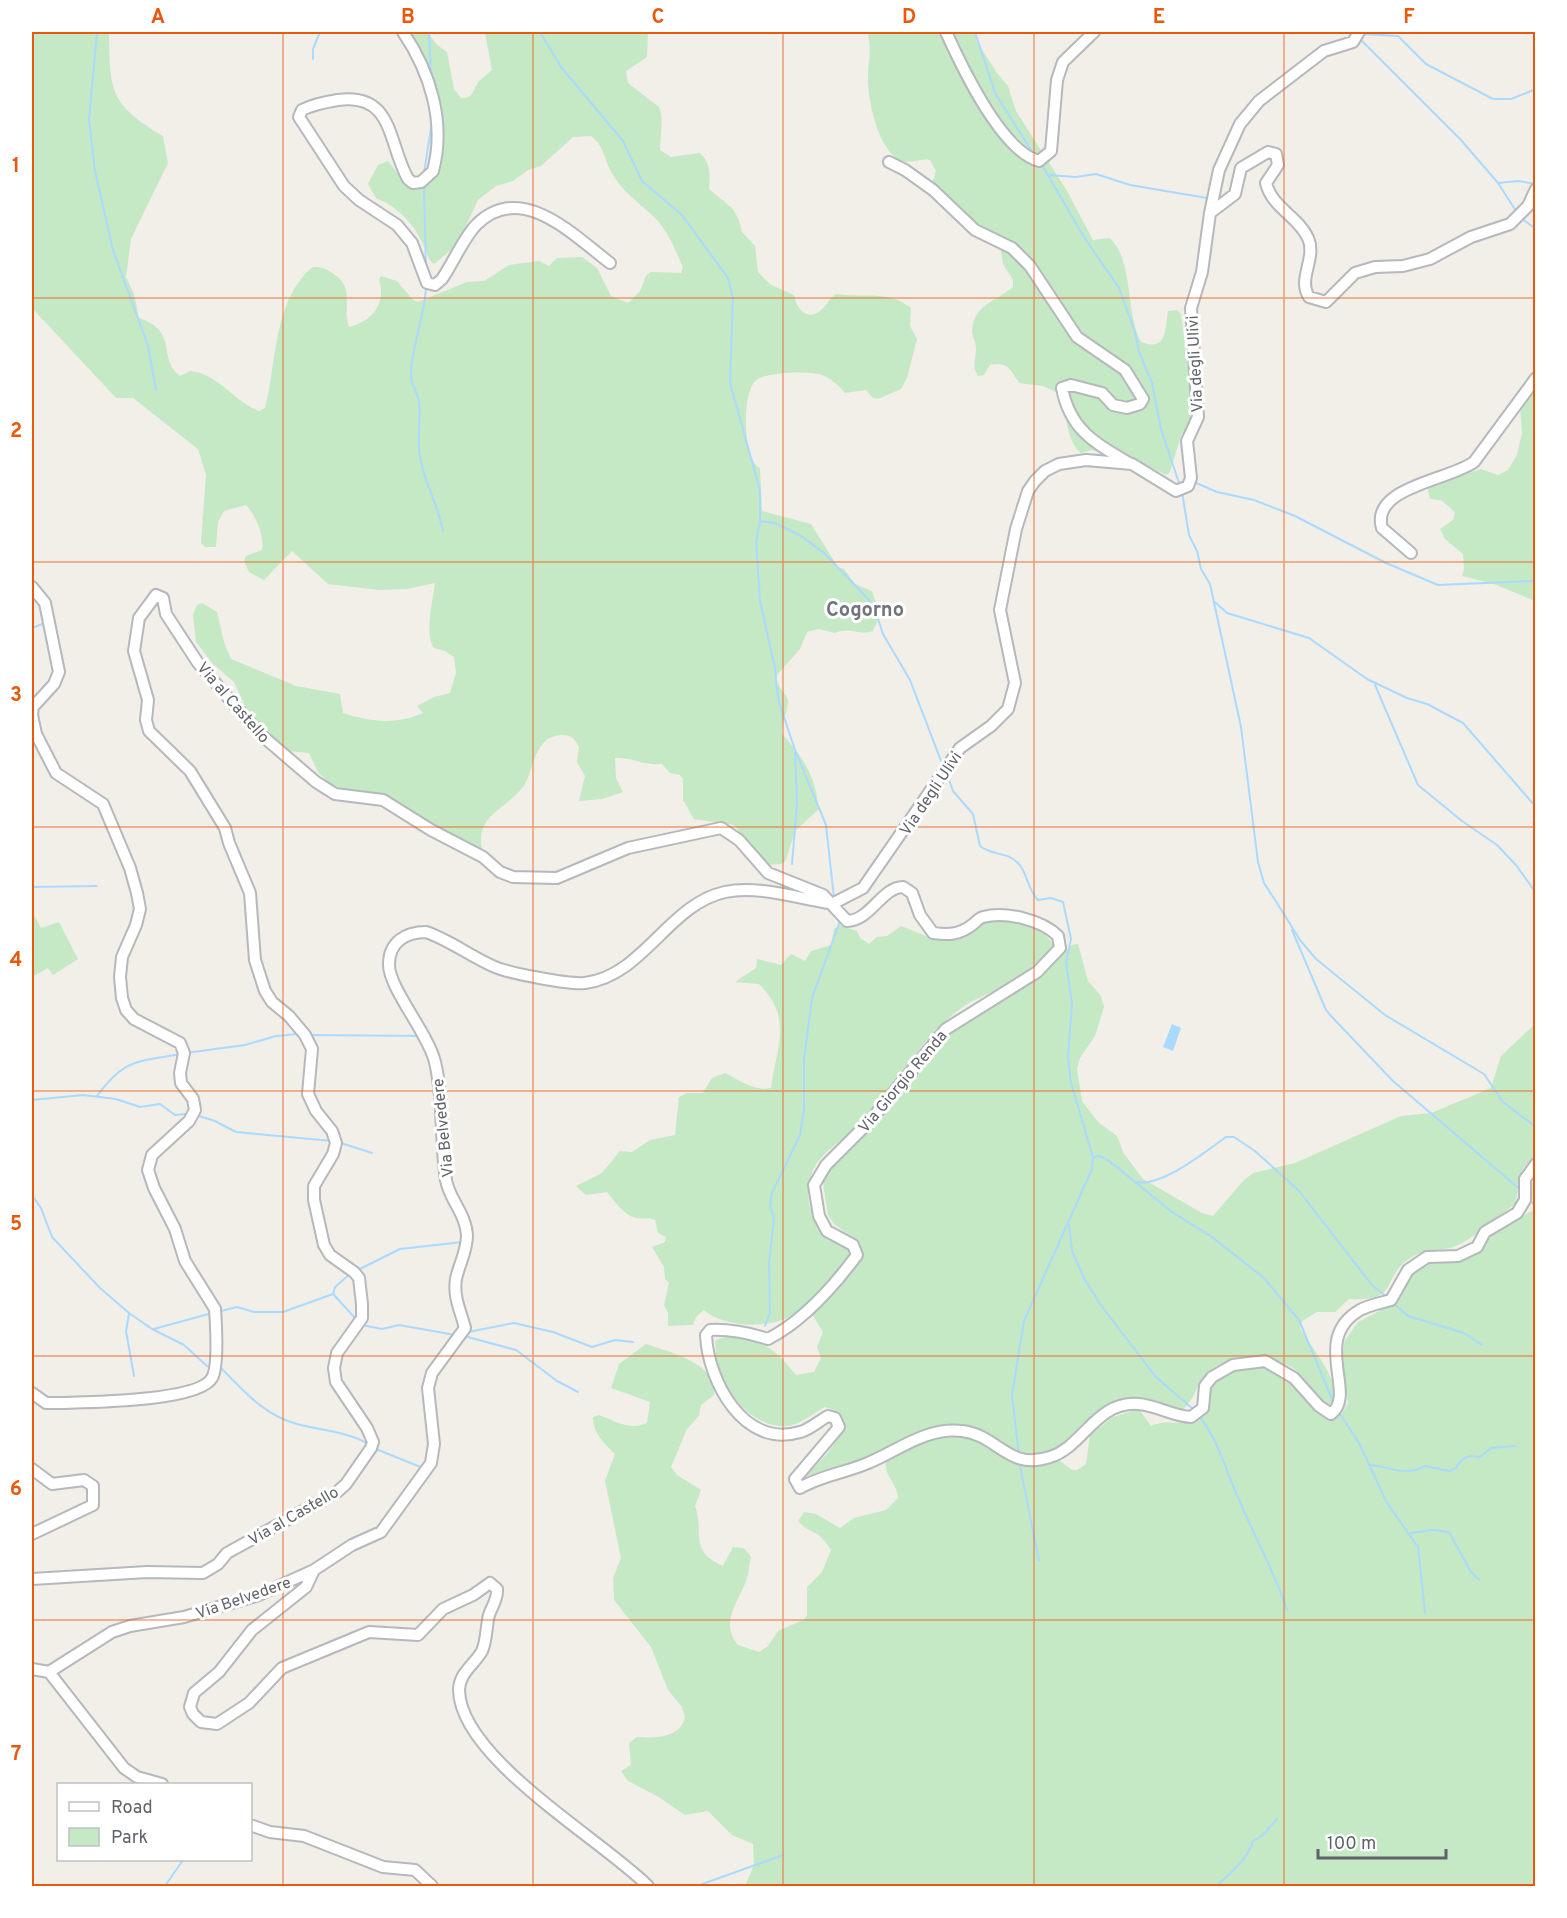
<svg xmlns="http://www.w3.org/2000/svg" width="1567" height="1918" viewBox="0 0 1567 1918" font-family="Overpass,sans-serif">
  <style>
    .green { fill: #c5e8c5 }
    .water { fill: #aadaff }
    .lines { fill: none; stroke-linecap: round; stroke-linejoin: round }
    .stream { stroke: #aadaff; stroke-width: 2 }
    .minor-casing { stroke: #b5b8bc; stroke-width: 14 }
    .minor { stroke: #fff; stroke-width: 10 }
    .grid { fill: none; stroke: #e8590c; stroke-width: 1.5; stroke-opacity: 0.55 }
    .labels { text-anchor: middle; stroke-width: 6; stroke-linejoin: round; paint-order: stroke }
    .street-label { font-size: 16px; fill: #5f6368; stroke: #fff }
    .quarter-label { font-size: 20px; font-weight: bold; fill: #70757a; stroke: #fff }
    .neatline { fill: none; stroke: #e8590c; stroke-width: 2 }
    .grid-label { font-size: 20px; text-anchor: middle; font-weight: bold; fill: #e8590c }
  </style>
  <rect width="100%" height="100%" fill="#f1efe8"/>
  <path class="green" d="M 32,32 L 109,32 C 110,91 109,104 163,136 L 168,163 L 131,239 L 126,277 L 134,294 L 139,318 C 179,331 157,358 180,376 L 190,371 C 217,373 235,402 259,411 L 265,408 C 277,364 273,299 313,267 C 323,267 327,269 335,275 C 355,289 342,306 349,327 C 371,322 387,304 379,280 L 381,276 L 397,281 L 413,300 L 418,302 L 467,282 L 484,281 L 509,265 L 539,261 L 549,266 L 557,258 L 582,257 L 597,268 L 611,296 L 628,303 L 640,291 L 646,276 L 651,272 L 681,273 L 683,267 C 675,250 667,228 652,215 C 638,202 623,192 613,175 C 604,161 605,146 591,136 L 573,137 L 541,166 L 528,170 L 513,181 L 496,186 L 478,200 L 457,245 L 434,264 C 428,260 428,255 425,248 C 414,224 400,208 376,198 L 368,184 L 378,165 L 388,161 L 404,181 L 419,189 L 437,175 L 442,159 L 441,116 L 430,69 L 406,32 L 427,32 L 437,45 L 447,52 L 454,89 L 461,98 C 474,99 473,89 479,81 C 483,77 488,74 492,70 L 485,33 L 482,32 L 648,32 L 647,57 L 626,71 L 628,83 L 659,107 C 664,118 660,138 660,150 L 671,157 L 700,153 C 711,164 710,174 709,189 L 733,209 L 739,220 L 742,232 L 755,246 L 758,272 L 771,285 L 794,295 C 796,307 806,322 820,311 C 827,306 828,299 836,294 C 862,298 890,290 911,308 L 910,326 L 917,339 L 907,378 L 901,389 L 878,399 L 873,398 L 866,390 L 845,393 C 838,385 830,377 819,374 C 806,371 765,372 755,381 C 742,395 742,459 760,468 L 762,511 L 811,524 L 838,567 L 844,569 L 855,584 L 872,591 L 880,615 L 873,631 C 858,636 851,626 835,633 L 819,629 L 807,632 L 800,649 L 776,676 C 778,690 787,693 788,701 C 789,709 781,721 782,734 C 802,755 818,780 818,810 L 795,831 L 786,860 L 782,864 L 766,865 L 734,825 L 694,819 L 683,800 L 683,779 L 680,775 L 670,773 L 662,764 C 641,766 635,757 615,758 L 616,778 L 623,792 L 602,799 L 579,801 L 585,776 L 577,762 L 579,747 C 574,738 572,735 562,735 C 533,735 533,775 523,787 C 503,812 473,816 483,853 L 424,822 L 405,807 L 381,793 L 341,788 L 330,784 L 318,772 L 309,753 L 288,751 L 275,741 L 246,708 L 234,682 L 213,664 L 196,642 L 193,615 L 197,605 L 202,603 L 217,612 L 224,642 L 231,659 L 296,686 L 340,694 L 343,713 C 370,722 396,725 423,713 L 417,706 L 434,697 L 450,693 L 456,673 L 454,657 L 445,651 L 434,648 C 424,633 433,601 435,583 L 407,589 L 379,590 L 328,584 L 292,551 L 264,580 L 249,572 L 244,561 L 246,556 L 262,550 C 265,536 255,515 246,505 L 224,511 L 218,522 L 216,547 L 205,547 L 201,543 L 206,475 L 198,449 L 133,398 L 116,398 L 32,308 Z
    M 867,32 L 976,32 L 976,40 L 997,73 L 1008,86 L 1016,111 L 1067,191 L 1093,240 L 1110,238 C 1134,261 1125,313 1141,342 C 1167,352 1165,330 1168,311 L 1177,310 L 1181,314 L 1193,406 L 1191,421 L 1181,435 L 1170,472 L 1166,475 L 1128,457 L 1092,450 L 1081,453 C 1066,442 1067,413 1060,394 L 1043,386 L 1019,383 C 1011,370 1007,361 990,365 L 984,375 L 978,376 C 971,365 976,360 976,349 C 976,342 972,337 972,330 C 974,304 997,301 1013,287 L 1013,280 L 1003,264 L 999,239 L 980,228 L 932,184 L 936,171 L 930,160 C 921,158 911,164 902,161 C 879,152 869,105 868,82 C 867,65 873,49 867,32 Z
    M 1535,380 L 1535,601 L 1494,584 L 1462,576 L 1464,569 L 1463,554 L 1445,539 L 1440,529 L 1453,520 L 1455,512 L 1441,500 L 1430,499 L 1427,486 L 1481,469 L 1498,475 L 1508,470 L 1517,455 L 1522,433 L 1520,406 Z
    M 34,915 L 41,928 L 59,922 L 78,959 L 53,975 L 48,968 L 32,977 L 32,916 Z
    M 1011,918 C 1029,925 1046,929 1054,947 C 1037,963 1020,977 1000,988 C 989,994 977,998 967,1004 C 923,1033 896,1086 860,1124 C 844,1141 817,1153 811,1176 C 801,1213 821,1232 849,1250 L 848,1262 C 836,1273 801,1312 789,1317 C 766,1329 723,1327 704,1310 L 696,1317 L 693,1325 L 668,1326 L 668,1313 L 664,1305 L 669,1283 L 665,1279 L 664,1267 L 652,1247 L 665,1242 L 666,1237 L 658,1233 L 655,1220 C 648,1216 643,1220 636,1218 C 623,1215 615,1201 607,1192 L 586,1195 L 576,1186 L 602,1173 L 620,1151 L 632,1152 L 650,1140 L 675,1135 L 679,1097 L 687,1093 L 703,1093 L 712,1078 L 725,1073 C 739,1080 755,1092 771,1088 C 777,1045 793,1018 759,984 L 735,982 L 756,968 L 757,959 L 781,965 L 791,954 L 805,961 L 811,951 L 831,945 L 834,929 L 839,925 L 857,931 L 860,938 L 869,944 L 877,937 L 887,936 L 901,926 L 931,938 L 948,939 L 984,920 Z
    M 1078,944 L 1088,981 L 1101,996 L 1104,1007 L 1095,1036 L 1080,1058 L 1077,1069 L 1082,1101 L 1098,1122 L 1117,1136 L 1124,1154 L 1143,1179 L 1202,1213 L 1213,1216 L 1243,1181 L 1253,1173 L 1295,1163 L 1401,1116 L 1431,1113 L 1491,1088 L 1501,1056 L 1535,1024 L 1535,1158 C 1517,1167 1519,1185 1516,1203 C 1498,1217 1480,1233 1460,1244 C 1446,1252 1427,1248 1412,1257 C 1379,1277 1402,1302 1349,1299 L 1335,1312 L 1317,1312 L 1302,1321 L 1300,1328 C 1312,1350 1341,1379 1334,1405 L 1323,1404 C 1314,1393 1304,1376 1293,1368 C 1272,1354 1222,1354 1205,1375 C 1195,1387 1195,1400 1182,1410 C 1170,1406 1155,1399 1143,1398 C 1124,1397 1098,1411 1084,1423 C 1071,1435 1064,1448 1045,1452 C 1013,1460 992,1428 960,1425 C 927,1423 903,1442 874,1454 C 852,1463 828,1469 805,1477 C 822,1458 852,1436 835,1410 L 825,1407 C 814,1413 799,1425 787,1426 C 756,1429 727,1396 719,1369 C 716,1360 716,1350 715,1341 C 725,1335 731,1337 743,1339 C 769,1342 779,1355 796,1375 L 814,1372 L 821,1358 L 817,1347 L 823,1332 L 812,1314 L 861,1261 L 857,1241 L 834,1224 L 828,1215 L 823,1183 L 830,1169 L 873,1122 L 947,1032 L 1043,971 L 1072,945 Z
    M 1535,1177 L 1535,1886 L 745,1886 L 754,1865 L 753,1844 L 732,1835 L 708,1811 L 685,1815 L 657,1796 L 628,1781 L 621,1771 L 631,1765 L 629,1743 L 637,1737 C 653,1738 681,1739 685,1717 L 682,1707 L 668,1690 L 651,1647 L 614,1600 L 613,1578 L 621,1558 L 605,1481 L 615,1454 C 604,1443 593,1433 593,1417 L 599,1415 C 615,1421 631,1431 647,1423 L 650,1402 L 611,1388 L 619,1364 L 646,1344 C 669,1352 718,1363 714,1395 L 701,1405 L 699,1416 L 687,1429 L 671,1467 L 677,1475 L 701,1490 L 695,1506 C 705,1531 687,1550 723,1566 L 733,1547 L 744,1548 L 751,1557 C 749,1564 749,1573 746,1581 C 739,1601 719,1622 738,1645 L 759,1652 L 768,1646 L 778,1631 L 803,1620 L 807,1616 L 807,1587 L 822,1572 L 831,1550 C 818,1528 812,1536 798,1521 L 804,1512 L 816,1514 L 840,1528 L 854,1518 L 886,1510 L 898,1498 C 898,1484 883,1475 886,1461 L 923,1441 L 954,1437 L 973,1439 L 1030,1464 L 1059,1460 L 1072,1470 L 1077,1470 L 1086,1464 L 1090,1435 L 1113,1417 L 1139,1409 L 1151,1426 C 1165,1419 1183,1426 1196,1420 C 1210,1413 1206,1399 1211,1388 C 1213,1381 1222,1376 1228,1373 C 1268,1350 1301,1391 1328,1417 L 1333,1419 L 1342,1413 L 1348,1403 L 1342,1360 L 1344,1342 L 1358,1322 L 1387,1307 L 1415,1270 L 1430,1261 L 1479,1248 L 1494,1230 L 1532,1211 L 1535,1206 L 1529,1190 Z"/>
  <path class="water" d="M 1172,1024 L 1181,1028 L 1173,1051 L 1163,1047 Z"/>
  <g class="lines">
    <path class="stream" d="M 97,32 L 89,120 L 95,171 L 113,250 L 148,346 L 156,390
      M 429,32 L 431,78
      M 540,32 L 561,67 L 623,141 L 642,181 L 682,215 L 728,278 L 733,298 L 730,383 L 760,490 L 760,521 L 756,542 L 760,601 L 775,668 L 778,699 L 795,750 L 826,825 L 834,898
      M 975,32 L 995,93 L 1033,153
      M 1363,34 L 1398,36 L 1426,64 L 1493,99 L 1511,99 L 1536,89
      M 1359,38 L 1461,140 L 1498,183 L 1516,211
      M 313,59 L 313,49 L 320,32
      M 1042,165 L 1084,237 L 1119,288 L 1135,332 L 1139,352 L 1152,383 L 1161,429 L 1180,486
      M 424,173 L 432,122
      M 1048,175 L 1076,177 L 1096,174 L 1130,185 L 1207,198
      M 1498,183 L 1518,181 L 1536,184
      M 424,185 L 426,269
      M 1521,218 L 1536,229
      M 426,287 C 425,317 411,345 411,376 C 411,385 418,393 419,402 C 421,422 416,442 421,462 C 426,485 438,506 443,531
      M 1194,482 L 1217,492 L 1254,500 L 1295,516 L 1386,563 L 1438,585 L 1534,581
      M 1182,492 L 1189,535 L 1197,551 L 1201,569 L 1210,584 L 1241,727 L 1258,862 L 1264,883 L 1277,903 L 1300,940 L 1316,959 L 1385,1015 L 1484,1074 L 1503,1102 L 1536,1127
      M 760,521 L 775,523 L 801,536 L 823,552 L 873,604 L 883,634 L 910,680 L 943,766
      M 1215,602 L 1227,613 L 1309,638 L 1367,679 L 1407,698 L 1427,704 L 1463,723 L 1536,807
      M 32,628 L 45,623
      M 1375,685 L 1418,785 L 1462,821 L 1497,845 L 1516,865 L 1536,893
      M 947,774 L 953,791 L 973,814 L 980,846 C 990,855 1008,852 1018,863 C 1028,873 1026,887 1038,900 L 1051,898 L 1063,902 L 1071,939 L 1066,962 L 1072,1004 L 1068,1057 L 1071,1083 L 1093,1157 L 1092,1169 L 1024,1321 L 1012,1395 L 1019,1455
      M 792,864 L 797,803 L 795,753
      M 32,887 L 97,886
      M 1292,930 L 1326,1010 L 1332,1017 L 1393,1081 L 1522,1191
      M 310,1035 L 421,1036
      M 186,1053 L 245,1045 L 276,1036 L 298,1034
      M 97,1096 C 125,1058 137,1062 181,1054
      M 32,1100 L 83,1095 L 116,1099 L 140,1107 L 160,1104 L 175,1115 L 187,1114
      M 196,1115 L 215,1121 L 236,1132 L 332,1141
      M 338,1142 L 372,1153
      M 1094,1157 L 1099,1156 L 1108,1160 L 1172,1212 L 1212,1237 L 1264,1278 L 1299,1320 L 1334,1404
      M 1136,1182 C 1162,1187 1205,1152 1226,1137 L 1234,1137 L 1255,1151 L 1299,1191 L 1372,1285 L 1388,1298
      M 32,1195 L 41,1208 L 52,1237 L 100,1288 L 129,1313 L 152,1329 L 184,1345 L 207,1366 L 212,1367
      M 1530,1200 L 1536,1207
      M 1069,1225 L 1072,1251 L 1085,1280 L 1100,1304 L 1155,1376 L 1194,1410
      M 358,1270 L 400,1249 L 463,1242
      M 333,1294 L 356,1319
      M 1392,1302 L 1408,1316 L 1464,1333 L 1482,1345
      M 217,1312 L 237,1307 L 254,1312 L 283,1312 L 333,1294 L 335,1287 L 350,1274
      M 129,1314 L 126,1331 L 134,1376
      M 362,1325 L 382,1329 L 399,1325 L 455,1335
      M 765,1326 L 770,1313 L 769,1263 L 774,1218 L 770,1206 L 772,1193 L 800,1135 L 804,1109 L 804,1060 L 812,998 L 840,921
      M 154,1329 L 212,1313
      M 468,1332 L 514,1323 L 553,1332 L 592,1347 L 615,1340 L 633,1342
      M 464,1336 L 516,1350 L 557,1381 L 578,1392
      M 218,1368 L 222,1369 C 245,1392 264,1415 297,1424 C 318,1430 350,1432 368,1444
      M 1338,1411 L 1359,1443 L 1387,1503 L 1418,1547 L 1425,1613
      M 1199,1416 C 1218,1439 1225,1469 1237,1495 C 1253,1534 1274,1570 1287,1610
      M 376,1449 L 423,1468
      M 1019,1461 L 1039,1561
      M 1371,1465 C 1391,1467 1405,1477 1425,1466 L 1449,1471 L 1456,1468 C 1462,1457 1467,1455 1480,1457 L 1491,1448 L 1515,1446
      M 1411,1533 L 1432,1530 L 1449,1532 L 1471,1572 L 1479,1580
      M 165,1886 L 183,1860
      M 697,1886 L 783,1855
      M 1217,1886 C 1230,1873 1248,1859 1253,1841 L 1263,1835 L 1277,1819"/>
    <g class="minor-casing">
      <path id="minor" d="M 403,32 C 430,72 446,122 433,171 L 421,182 L 413,183 L 408,179 C 388,144 394,92 338,100 C 325,102 314,104 302,110 L 299,117 L 344,186 L 359,200 L 397,225 L 412,243 L 427,283 L 435,285 L 442,279 C 453,263 463,239 476,225 C 521,180 573,235 610,263
        M 946,32 C 961,65 1001,151 1039,161 L 1051,151 L 1057,80 L 1063,62 L 1094,32
        M 889,162 L 905,170 L 933,190 L 975,230 L 1012,248 L 1030,266 L 1077,337 L 1125,370 L 1143,399 L 1140,404 L 1127,408 L 1113,405 L 1102,393 L 1071,385 L 1062,388 C 1070,430 1095,443 1129,463
        M 1210,213 L 1235,194 L 1241,168 L 1268,152 L 1276,154 L 1278,165 L 1266,183 C 1272,208 1298,216 1308,238 C 1317,258 1297,279 1309,297 L 1326,302 L 1355,273 L 1375,267 L 1403,266 L 1430,259 L 1471,237 L 1510,224 L 1528,206 L 1536,189
        M 1411,553 L 1382,528 C 1370,487 1450,480 1474,462 L 1536,378
        M 32,587 L 45,603 L 59,672 L 54,684 L 33,707 L 32,715 L 36,734 L 56,773 L 103,804 L 130,868 L 137,893 L 140,909 L 136,925 L 122,957 L 120,977 L 122,998 L 126,1010 L 134,1019 L 180,1043 L 184,1053 L 180,1073 L 181,1083 L 193,1099 L 195,1110 L 189,1121 L 152,1155 L 148,1170 L 154,1188 L 175,1229 L 185,1261 L 215,1309 C 216,1324 219,1366 212,1378 C 198,1402 87,1402 59,1403 L 46,1403 L 32,1393
        M 832,904 L 863,888 L 960,748 L 991,726 L 1008,709 L 1015,683 L 1000,610 L 1016,529 L 1028,491 L 1035,481 L 1045,471 L 1059,464 L 1086,460 L 1132,464 L 1176,491 L 1188,486 L 1191,478 L 1187,441 L 1198,417 L 1191,308 L 1202,272 L 1210,213 L 1219,170 L 1240,124 L 1259,101 L 1324,51 L 1353,42 L 1359,32
        M 32,1469 L 52,1484 L 84,1480 L 93,1486 L 93,1505 L 32,1534
        M 314,1570 L 306,1587 L 252,1630 L 219,1672 L 194,1693 L 190,1707 L 193,1714 L 201,1722 L 217,1724 L 249,1703 L 282,1668 L 369,1632 L 418,1635 L 443,1609 L 473,1595 L 490,1583 L 497,1589 C 498,1599 492,1606 489,1615 C 486,1626 487,1640 482,1651 C 475,1664 459,1673 459,1690 C 460,1758 601,1839 648,1886
        M 32,1579 L 147,1572 L 203,1573 L 218,1564 L 227,1553 L 337,1492 L 346,1484 L 371,1448 L 373,1442 L 367,1428 L 336,1382 L 334,1368 L 337,1353 L 362,1318 L 362,1304 L 359,1278 L 354,1272 L 330,1255 L 324,1245 L 314,1200 L 314,1186 L 333,1154 L 336,1143 L 332,1131 L 316,1111 L 308,1094 L 312,1049 L 305,1035 L 289,1016 L 272,1002 L 265,991 L 255,960 L 250,893 L 229,843 L 225,828 L 190,771 L 149,731 L 146,720 L 148,700 L 134,651 L 139,618 L 156,595 L 163,598 L 166,614 L 198,663 L 259,733 L 316,782 L 335,794 L 383,800 L 431,830 L 483,857 L 500,872 L 513,877 L 557,878 L 628,848 L 721,828 L 739,840 L 768,873 L 823,895 L 847,921 C 870,921 882,887 903,887 L 912,893 L 920,915 L 933,933 C 948,935 959,935 972,925 C 976,922 979,918 983,917 C 1006,911 1042,920 1058,936 L 1060,948 L 1037,972 L 946,1029 L 870,1121 L 826,1165 L 814,1185 L 819,1216 L 827,1231 L 853,1245 L 857,1255 C 834,1286 803,1321 768,1339 C 749,1333 731,1329 710,1330 L 706,1335 C 708,1381 744,1449 800,1432 C 809,1430 819,1421 828,1416 L 835,1418 L 839,1427 L 795,1479 L 800,1488 C 822,1475 845,1473 868,1463 C 899,1450 926,1427 962,1431 C 998,1435 1008,1471 1050,1457 C 1083,1447 1096,1401 1138,1404 C 1156,1405 1172,1416 1191,1417 L 1203,1408 L 1205,1386 L 1212,1377 L 1233,1365 L 1265,1361 L 1294,1378 L 1319,1406 L 1331,1414 C 1358,1394 1310,1339 1360,1310 C 1369,1305 1381,1303 1391,1300 L 1408,1270 L 1427,1257 L 1458,1256 L 1477,1247 L 1485,1232 L 1517,1213 L 1525,1200 L 1525,1179 L 1536,1164
        M 32,1669 L 49,1672 L 112,1632 L 130,1626 L 184,1617 L 259,1595 L 314,1570 L 352,1545 L 381,1532 L 431,1463 L 434,1444 L 428,1388 L 432,1373 L 465,1328 C 461,1312 453,1297 456,1279 C 459,1264 467,1252 467,1235 C 466,1214 449,1199 446,1180 C 440,1142 444,1100 435,1062 C 428,1033 388,987 389,964 C 389,942 406,932 426,932 C 450,940 471,957 495,967 C 509,973 570,985 585,983 C 643,976 669,904 725,892 C 757,885 797,898 829,903
        M 49,1672 L 124,1768 L 137,1777 L 162,1784
        M 250,1825 L 270,1832 L 304,1836 L 383,1867 L 415,1870 L 432,1886"/>
    </g>
    <use href="#minor" class="minor"/>
  </g>
  <path class="grid" d="M 283,32 L 283,1886M 533,32 L 533,1886M 783,32 L 783,1886M 1034,32 L 1034,1886M 1284,32 L 1284,1886M 32,298 L 1536,298M 32,562 L 1536,562M 32,827 L 1536,827M 32,1091 L 1536,1091M 32,1356 L 1536,1356M 32,1620 L 1536,1620"/>
  <g class="labels">
    <g class="street-label">
      <text transform="translate(1194 364) rotate(-93)" y="6">Via degli Ulivi</text>
      <text transform="translate(234 702) rotate(49)" y="6">Via al Castello</text>
      <text transform="translate(930 793) rotate(-56)" y="6">Via degli Ulivi</text>
      <text transform="translate(902 1081) rotate(-50)" y="6">Via Giorgio Renda</text>
      <text transform="translate(442 1128) rotate(-96)" y="6">Via Belvedere</text>
      <text transform="translate(293 1515) rotate(-30)" y="6">Via al Castello</text>
      <text transform="translate(243 1597) rotate(-19)" y="6">Via Belvedere</text>
    </g>
    <g class="quarter-label">
      <text x="865" y="616">Cogorno</text>
    </g>
  </g>
  <rect width="1567" height="1918" fill="none" stroke="#ffffff" stroke-width="66"/>
  <rect x="57" y="1783" width="195" height="78" fill="#ffffff" stroke="#bfc1c3" stroke-width="1.5"/>
  <rect x="69" y="1802" width="30" height="9" fill="#ffffff" stroke="#bfc1c3" stroke-width="1.5"/>
  <text x="111" y="1813" font-size="18" fill="#5f6368">Road</text>
  <rect x="69" y="1828" width="30" height="18" fill="#c5e8c5" stroke="#bfc1c3" stroke-width="1.5"/>
  <text x="111" y="1843" font-size="18" fill="#5f6368">Park</text>
  <path d="M1318 1849v9h128v-9" fill="none" stroke="#5f6368" stroke-width="3"/>
  <text x="1327" y="1849" font-size="18" fill="#5f6368" stroke="#ffffff" stroke-width="4.5" paint-order="stroke">100 m</text>
  <rect x="33" y="33" width="1501" height="1852" class="neatline"/>
  <g class="grid-label">
    <text x="158" y="23">A</text>
    <text x="408" y="23">B</text>
    <text x="658" y="23">C</text>
    <text x="909" y="23">D</text>
    <text x="1159" y="23">E</text>
    <text x="1409" y="23">F</text>
    <text x="16" y="172">1</text>
    <text x="16" y="437">2</text>
    <text x="16" y="701">3</text>
    <text x="16" y="966">4</text>
    <text x="16" y="1230">5</text>
    <text x="16" y="1495">6</text>
    <text x="16" y="1760">7</text>
  </g>
</svg>
